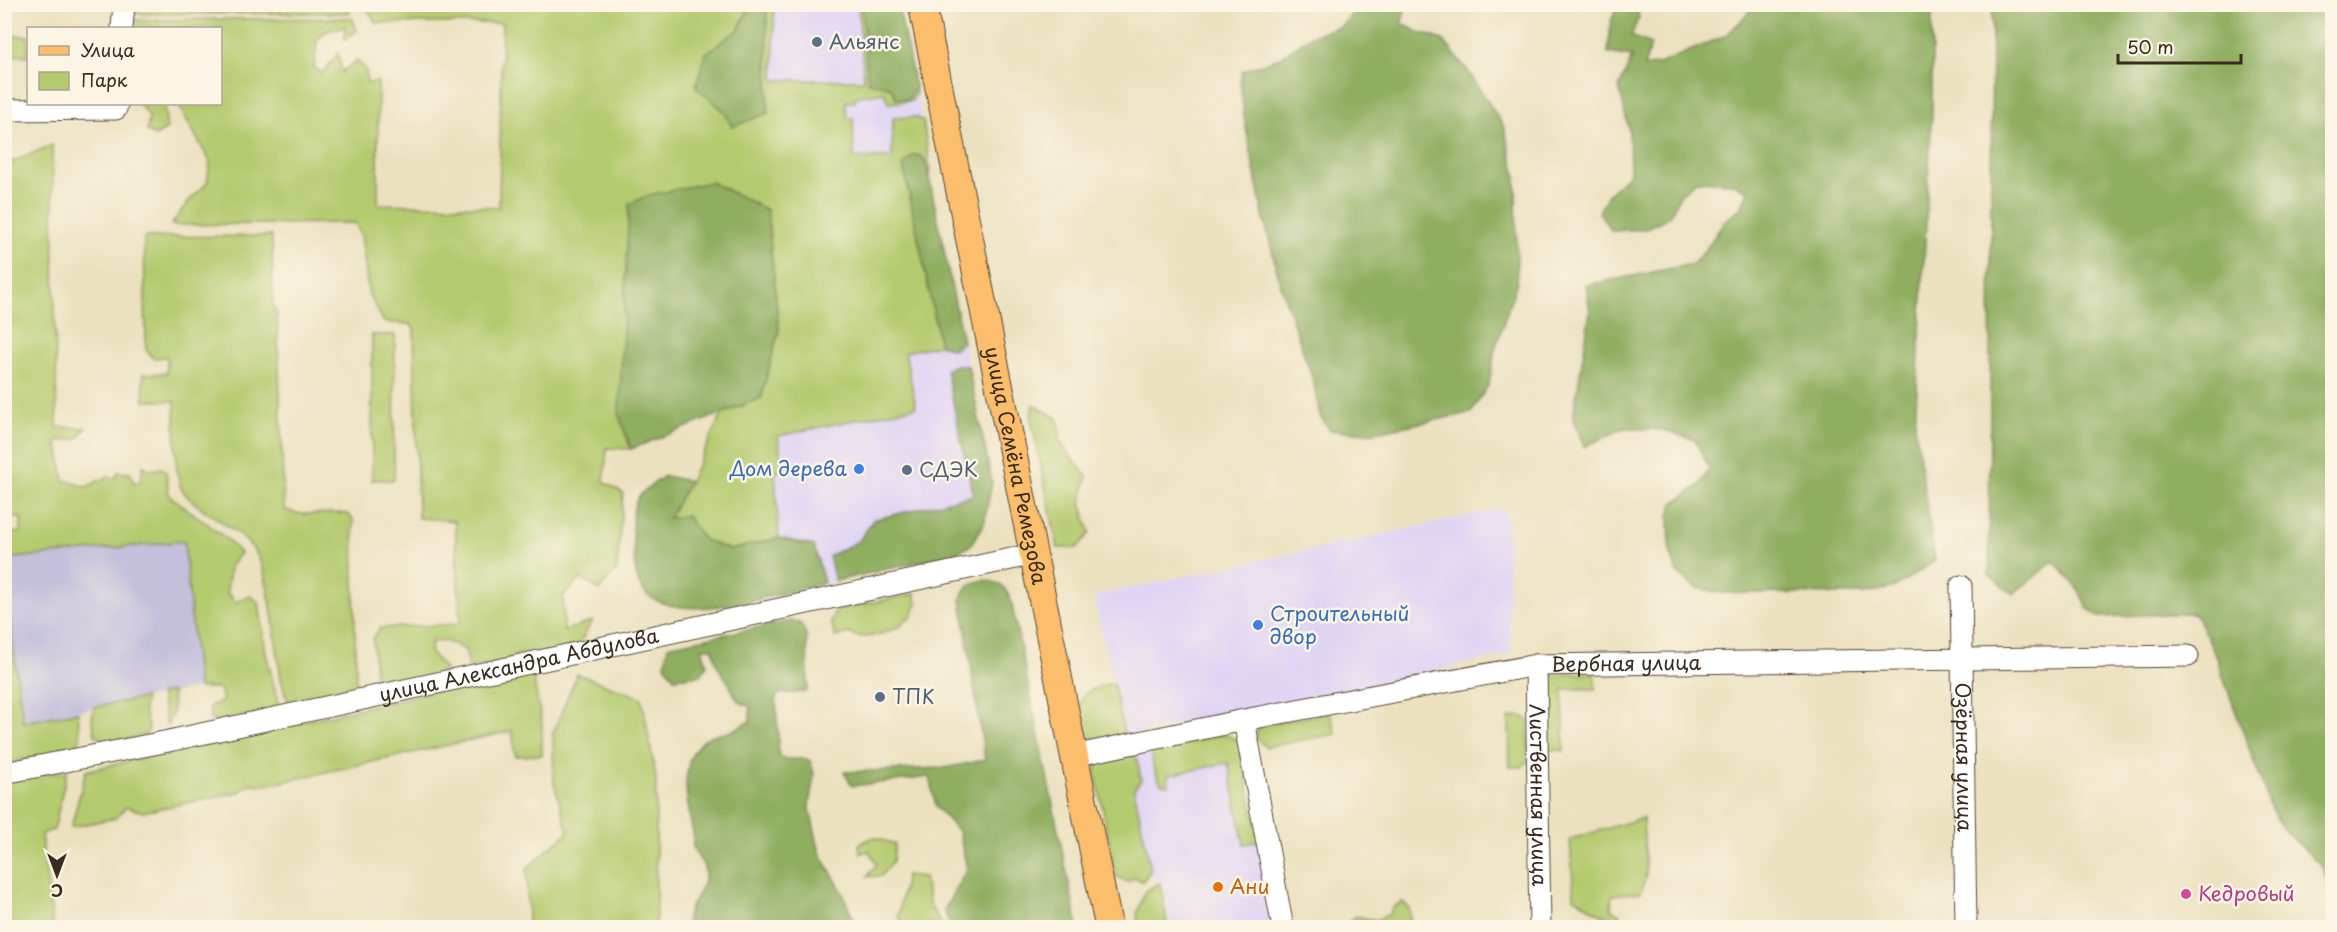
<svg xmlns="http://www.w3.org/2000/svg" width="2337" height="932" viewBox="0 0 2337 932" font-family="'Playpen Sans',sans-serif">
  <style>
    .built { fill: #e0d4f4 }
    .industrial { fill: #c4c0db }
    .green { fill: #b4ca6e; stroke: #787a46; stroke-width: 1.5 }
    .forest { fill: #8fae61; stroke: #656c40; stroke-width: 1.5 }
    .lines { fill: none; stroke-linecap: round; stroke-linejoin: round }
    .minor-casing { stroke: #554536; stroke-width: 23 }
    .major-casing { stroke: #554536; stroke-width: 29 }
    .minor { stroke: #fff; stroke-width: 21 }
    .major { stroke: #fabe6d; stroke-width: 27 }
    .service-dot { fill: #5c6f8a; stroke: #fcf5e5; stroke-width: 2 }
    .shop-dot { fill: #3f7fe0; stroke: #fcf5e5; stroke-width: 2 }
    .food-dot { fill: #e8710a; stroke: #fcf5e5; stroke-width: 2 }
    .hotel-dot { fill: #d1479c; stroke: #fcf5e5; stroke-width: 2 }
    .labels { text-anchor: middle; stroke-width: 5; stroke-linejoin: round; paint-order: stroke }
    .service-label { font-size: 20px; fill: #4e5e75; stroke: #fcf5e5; text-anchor: start }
    .street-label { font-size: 20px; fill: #3b2a1e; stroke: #fcf5e5 }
    .shop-label { font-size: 20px; fill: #366cbe; stroke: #fcf5e5; text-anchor: end }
    .food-label { font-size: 20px; fill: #c56008; stroke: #fcf5e5; text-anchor: start }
    .hotel-label { font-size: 20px; fill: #b23c85; stroke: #fcf5e5; text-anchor: start }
  </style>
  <rect width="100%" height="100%" fill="#fcf5e5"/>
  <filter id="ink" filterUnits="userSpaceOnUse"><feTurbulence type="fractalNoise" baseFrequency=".0167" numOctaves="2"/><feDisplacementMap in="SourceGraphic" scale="12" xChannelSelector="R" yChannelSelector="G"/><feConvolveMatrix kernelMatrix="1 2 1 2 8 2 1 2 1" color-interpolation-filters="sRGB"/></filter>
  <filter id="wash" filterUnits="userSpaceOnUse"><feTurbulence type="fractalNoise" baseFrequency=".008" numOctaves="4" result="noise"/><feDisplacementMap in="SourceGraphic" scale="24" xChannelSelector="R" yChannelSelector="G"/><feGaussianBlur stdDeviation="1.35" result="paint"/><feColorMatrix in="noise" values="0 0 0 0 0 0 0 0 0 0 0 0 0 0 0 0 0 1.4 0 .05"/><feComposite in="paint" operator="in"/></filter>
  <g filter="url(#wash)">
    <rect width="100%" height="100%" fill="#ebe1bf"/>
    <path class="built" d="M 767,5 L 898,5 L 923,121 L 916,117 L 893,118 L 892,158 L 775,158 Z
      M 963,342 L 968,366 L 956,365 L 946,370 L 973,495 L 874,520 L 859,541 L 829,556 L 835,581 L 824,583 L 814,546 L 779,538 L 775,473 L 783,470 L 767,376 L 940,345 L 953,349 Z
      M 1501,509 L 1507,519 L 1511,654 L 1125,736 L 1094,596 Z
      M 1231,735 L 1277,927 L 1172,927 L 1163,883 L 1153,878 L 1151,870 L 1134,789 L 1132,754 Z"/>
    <path class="industrial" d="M 184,541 L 198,688 L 23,722 L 4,559 Z"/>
    <path class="green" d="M 348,4 L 350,13 L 132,14 L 132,5 Z
      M 658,4 L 667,9 L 670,5 L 746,5 L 748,9 L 738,30 L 705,54 L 696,86 L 724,111 L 768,113 L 767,5 L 774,5 L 774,80 L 864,80 L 858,5 L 862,5 L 868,82 L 892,88 L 896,98 L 908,99 L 915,87 L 916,93 L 912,101 L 888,103 L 884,92 L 855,97 L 855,102 L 846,102 L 847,118 L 853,118 L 854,158 L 892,158 L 893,118 L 916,117 L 923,121 L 930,168 L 929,176 L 926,163 L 921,156 L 914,155 L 903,164 L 940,345 L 905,352 L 916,407 L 778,436 L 783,470 L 775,473 L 779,538 L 730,550 L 704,540 L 687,517 L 669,518 L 690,481 L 722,414 L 761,398 L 779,330 L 767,210 L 711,182 L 619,415 L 631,449 L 607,448 L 604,482 L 623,493 L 617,569 L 599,590 L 581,578 L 563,596 L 564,631 L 592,621 L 580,643 L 550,655 L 522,653 L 497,665 L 468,667 L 466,651 C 454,644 446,638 432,642 L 430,652 L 445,669 L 439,676 L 390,688 L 375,680 L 373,638 L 380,628 L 460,624 L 455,521 L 418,518 L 414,329 L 410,324 L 384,322 L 369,295 L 361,235 L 355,223 L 171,225 L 188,202 L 207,183 L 210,162 L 178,104 L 220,104 L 220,28 L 131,28 L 133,20 L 352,18 L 357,30 L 345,40 L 345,27 L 327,31 L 317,40 L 314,68 L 323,73 L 338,53 L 342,72 L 357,60 L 366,70 L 367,83 L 378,82 L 378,204 L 499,207 L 502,23 L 376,23 L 365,5 Z
      M 5,35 L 28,36 L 28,56 L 5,55 Z
      M 139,104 L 164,104 L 167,129 L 155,136 L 147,131 L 149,116 Z
      M 52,145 L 57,427 L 86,428 L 77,439 L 57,441 L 64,480 L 86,487 L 107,477 L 115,478 L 118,472 L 131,473 L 134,484 L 141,480 L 143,466 L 150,470 L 162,468 L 166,472 L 169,495 L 227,539 L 240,553 L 230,567 L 227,592 L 235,602 L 250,596 L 259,602 L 266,654 L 279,706 L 275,711 L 215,722 L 210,719 L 210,706 L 223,701 L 220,688 L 198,688 L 184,541 L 5,559 L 5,533 L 21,532 L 21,518 L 4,518 L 5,165 Z
      M 272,236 L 273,306 L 277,312 L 284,509 C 303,519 327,510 348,514 L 353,520 L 356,684 L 344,694 L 292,706 L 286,697 L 282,683 C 276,652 271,576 256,553 C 240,527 199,513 183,491 C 173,478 176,420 175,401 L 144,401 L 143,374 L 167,373 L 167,357 L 153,358 L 146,350 L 144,237 Z
      M 372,335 L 395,335 L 394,480 L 372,480 Z
      M 1033,404 L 1058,419 L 1061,444 L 1087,477 L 1081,502 L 1090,533 L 1077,548 L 1058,548 L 1031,419 Z
      M 4,575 L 23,722 L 78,712 L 80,739 L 75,749 L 4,765 Z
      M 915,594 L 917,604 L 910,619 L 905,620 L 901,626 C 883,633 866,642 848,633 L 835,637 L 831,622 L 835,610 Z
      M 1594,673 L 1596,689 L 1563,689 L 1564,751 L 1546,749 L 1546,679 L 1550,675 Z
      M 577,674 L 642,698 L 656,779 L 656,927 L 528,927 L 527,868 L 568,832 L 554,783 L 553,733 Z
      M 523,675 L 533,677 L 542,724 L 542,755 L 515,756 L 512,731 L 267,785 L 250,784 L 239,792 L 143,812 L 126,807 L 116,818 L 71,827 L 86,771 L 432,692 Z
      M 1113,683 L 1125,736 C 1111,738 1097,744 1084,735 C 1077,699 1074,693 1113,683 Z
      M 172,692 L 173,713 L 167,725 L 160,694 Z
      M 145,698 L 144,711 L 149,729 L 146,735 L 109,743 L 95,735 L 92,719 L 94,707 Z
      M 1330,713 L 1336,734 L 1266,747 L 1256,739 L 1258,726 Z
      M 1521,716 L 1528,720 L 1528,761 L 1522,767 L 1510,767 L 1509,718 Z
      M 1225,734 L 1239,741 L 1259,841 L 1244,844 L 1228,763 L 1168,775 L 1169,785 L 1161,784 C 1156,775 1149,759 1154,750 Z
      M 1132,754 L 1137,759 L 1141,780 L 1134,789 L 1151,870 L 1143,881 L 1134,878 L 1128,882 L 1116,876 L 1096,775 L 1096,764 L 1100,759 Z
      M 67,771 L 54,830 L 41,834 L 53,927 L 5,928 L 5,780 Z
      M 1643,818 L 1646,874 L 1641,892 L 1612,895 L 1611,909 L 1620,914 L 1614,919 C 1599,917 1589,904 1574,898 L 1570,839 Z
      M 874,837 L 895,844 L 893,861 L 881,876 L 867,877 L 877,864 L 869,851 L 860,853 L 859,844 Z
      M 906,875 L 924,877 L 930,906 L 943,927 L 925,922 L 921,927 L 907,927 L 898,917 Z
      M 1160,883 L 1168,927 L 1139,927 L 1137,914 L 1145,891 Z
      M 1403,902 L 1409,908 L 1411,927 L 1342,927 L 1356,916 L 1376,920 L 1388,915 L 1393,907 Z"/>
    <path class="forest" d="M 1619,4 L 1636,5 L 1639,17 L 1631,36 L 1651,44 L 1644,67 L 1659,64 L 1727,35 L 1756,5 L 1932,5 L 1932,112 L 1915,426 L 1935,561 L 1895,587 L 1866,594 L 1723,593 L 1696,588 L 1677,573 L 1670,551 L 1669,516 L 1673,503 L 1699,486 L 1709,468 L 1695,440 L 1663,430 L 1625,428 L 1584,447 L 1573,417 L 1590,312 L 1586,285 L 1693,264 L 1709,245 L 1724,221 L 1742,207 L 1748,191 L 1731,183 L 1696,181 L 1680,195 L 1670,216 L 1646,229 L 1611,231 L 1599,212 L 1608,195 L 1630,173 L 1629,131 L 1619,87 L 1632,57 L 1608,53 L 1611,21 Z
      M 746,5 L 767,5 L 768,113 L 732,127 L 724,111 L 696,87 L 705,54 L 738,30 L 748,10 Z
      M 862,5 L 898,5 L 915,87 L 908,100 L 896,98 L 892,88 L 868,82 Z
      M 1360,5 L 1406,5 L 1402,23 L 1416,31 L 1443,40 L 1468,71 L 1504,127 L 1516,175 L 1517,282 L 1495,349 L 1489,384 L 1471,413 L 1370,433 L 1330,430 L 1320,416 L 1314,383 L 1282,290 L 1263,216 L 1244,117 L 1240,80 L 1242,71 L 1279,58 L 1311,36 L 1341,26 Z
      M 1992,5 L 2332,5 L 2332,891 L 2321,865 L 2283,829 L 2271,808 L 2213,650 L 2197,617 L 2193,613 L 2099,617 L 2087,608 L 2079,590 L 2054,561 L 2013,594 L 1989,575 Z
      M 914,155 L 921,156 L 926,163 L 963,342 L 953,349 L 940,345 L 903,164 Z
      M 711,182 L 767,210 L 779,330 L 761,398 L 631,449 L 619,415 L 629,204 L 649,195 Z
      M 956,365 L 968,366 L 992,482 L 984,524 L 970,546 L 952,554 L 835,581 L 829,556 L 859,541 L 873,520 L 973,495 L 946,370 Z
      M 665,476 L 690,481 L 669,518 L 687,516 L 704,540 L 730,550 L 779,538 L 814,546 L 824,583 C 780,593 690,624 650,597 C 632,585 635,557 633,538 C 630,502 635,495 665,476 Z
      M 985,580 C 1001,583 1006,586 1011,601 L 1078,927 L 951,927 L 944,910 L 967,869 L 959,832 L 936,807 L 929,777 L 852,786 L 844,772 L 944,768 L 985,760 L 961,599 C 964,585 971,583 985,580 Z
      M 790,621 L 800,623 L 807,636 L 808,689 L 805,692 L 779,694 L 776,697 L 779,755 L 783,759 L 807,759 L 811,762 L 814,775 L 809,806 L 820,853 L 842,891 L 856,927 L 687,927 C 683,904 710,890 704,867 C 702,860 694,854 693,847 C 692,842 694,838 693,833 C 687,804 676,758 707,738 C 712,734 722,733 729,732 C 736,729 743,725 750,721 L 750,707 C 730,699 737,694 726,679 C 716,664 716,666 713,648 L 702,648 L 707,665 L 701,675 L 674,678 L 665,665 L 668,646 Z"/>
  </g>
  <g filter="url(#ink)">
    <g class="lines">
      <g class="minor-casing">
        <g id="minor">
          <path d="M 122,28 L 124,4"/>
          <path d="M 4,110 L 116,109 L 117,104"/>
          <path id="s1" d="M 1961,586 L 1966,928"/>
          <path id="s2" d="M 1536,665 L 1540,928"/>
          <path d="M 1244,720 L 1283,928"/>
          <path id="s3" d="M 1073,756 L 1244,720 L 1536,665 L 2188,656"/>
          <path id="s4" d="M 4,773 L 164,742 L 1034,554"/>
        </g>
      </g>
      <g class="major-casing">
        <g id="major">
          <path id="s5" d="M 922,4 L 1109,928"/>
        </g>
      </g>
      <use href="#minor" class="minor"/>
      <use href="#major" class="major"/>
    </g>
  </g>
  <g class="service-dot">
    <circle cx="817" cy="42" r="6"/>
    <circle cx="907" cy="470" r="6"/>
    <circle cx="880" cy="697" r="6"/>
  </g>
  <g class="shop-dot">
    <circle cx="859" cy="469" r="6"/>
    <circle cx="1258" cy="625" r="6"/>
  </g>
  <circle class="food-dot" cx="1218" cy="887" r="6"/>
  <circle class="hotel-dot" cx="2186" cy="894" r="6"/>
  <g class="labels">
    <g class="service-label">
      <text x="829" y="49">Альянс</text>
      <text x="919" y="477">СДЭК</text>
      <text x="892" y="704">ТПК</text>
    </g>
    <g class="street-label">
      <text dy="7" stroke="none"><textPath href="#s5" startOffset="471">улица Семёна Ремезова</textPath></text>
      <text dy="7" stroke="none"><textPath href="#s3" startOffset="562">Вербная улица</textPath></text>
      <text dy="7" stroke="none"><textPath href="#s4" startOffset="526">улица Александра Абдулова</textPath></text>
      <text dy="7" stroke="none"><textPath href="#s1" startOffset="171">Озёрная улица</textPath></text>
      <text dy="7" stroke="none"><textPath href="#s2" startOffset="130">Лиственная улица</textPath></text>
    </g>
    <g class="shop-label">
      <text x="847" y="476">Дом дерева</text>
      <text x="1270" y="621" text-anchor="start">Строительный<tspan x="1270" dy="23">двор</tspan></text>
    </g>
    <g class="food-label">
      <text x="1230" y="894">Ани</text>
    </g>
    <g class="hotel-label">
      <text x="2198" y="901">Кедровый</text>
    </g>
  </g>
  <rect width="2337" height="932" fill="none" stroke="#fcf5e5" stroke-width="24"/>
  <rect x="27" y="27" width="195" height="78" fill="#fcf5e5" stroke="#afa495" stroke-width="1.5"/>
  <rect x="39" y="46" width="30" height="9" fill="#fabe6d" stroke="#afa495" stroke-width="1.5"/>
  <text x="81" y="57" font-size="18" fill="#3b2a1e">Улица</text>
  <rect x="39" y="72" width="30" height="18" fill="#b4ca6e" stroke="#afa495" stroke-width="1.5"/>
  <text x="81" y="87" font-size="18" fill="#3b2a1e">Парк</text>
  <g transform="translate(57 875) rotate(180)" stroke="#fcf5e5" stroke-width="4.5" paint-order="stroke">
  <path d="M0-4.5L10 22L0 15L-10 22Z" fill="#3b2a1e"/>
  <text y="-9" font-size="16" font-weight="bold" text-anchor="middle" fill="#3b2a1e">С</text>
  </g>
  <path d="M2118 54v9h123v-9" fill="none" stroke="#3b2a1e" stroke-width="3"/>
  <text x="2127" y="54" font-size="18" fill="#3b2a1e" stroke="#fcf5e5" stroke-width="4.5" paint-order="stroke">50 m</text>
</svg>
